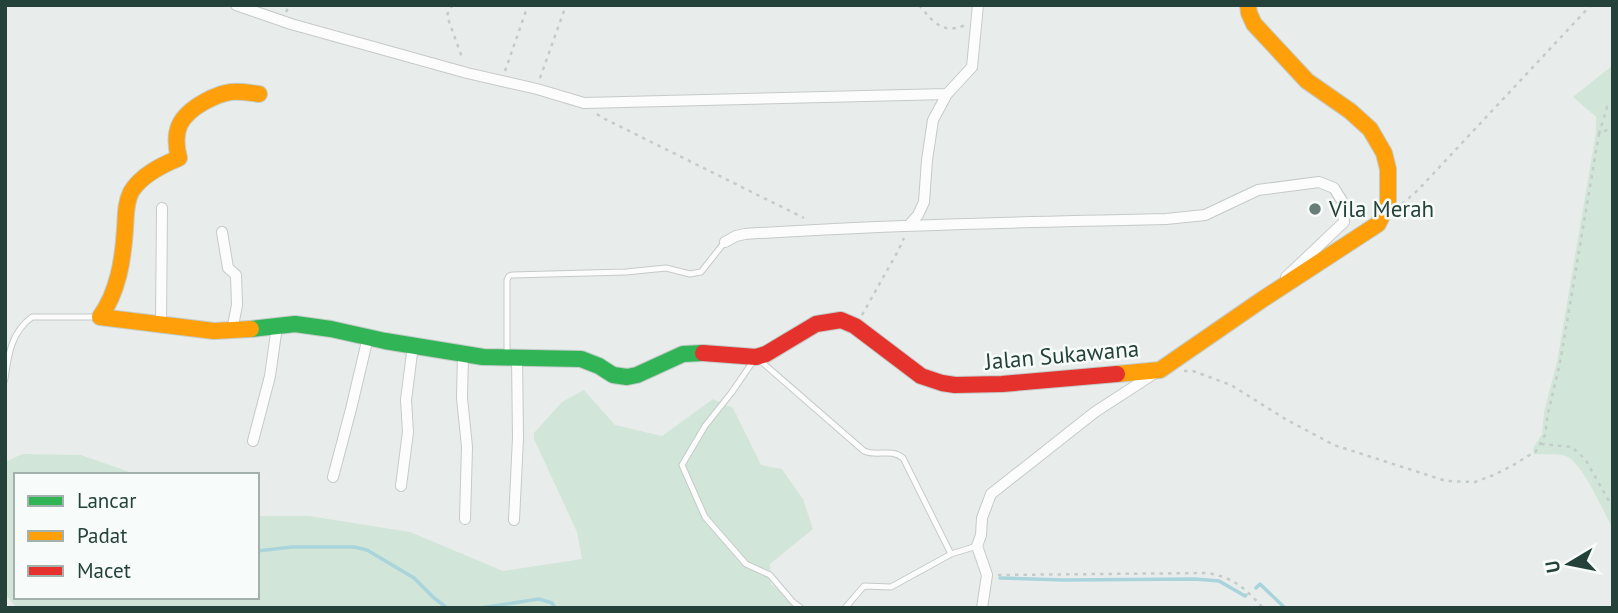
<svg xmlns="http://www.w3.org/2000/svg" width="1618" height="613" viewBox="0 0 1618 613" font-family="'PT Sans',sans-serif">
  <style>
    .green { fill: #d1e6d8 }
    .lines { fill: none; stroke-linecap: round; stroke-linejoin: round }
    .stream { stroke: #a9d4db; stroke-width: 3.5 }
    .lane-casing { stroke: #c5cac8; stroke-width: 7 }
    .street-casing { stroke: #c5cac8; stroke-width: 12 }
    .fast-casing { stroke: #c3cbc8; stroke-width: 18 }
    .slow-casing { stroke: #c3cbc8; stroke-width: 18 }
    .jam-casing { stroke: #c3cbc8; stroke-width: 18 }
    .path { stroke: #c3ccca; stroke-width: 2.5; stroke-dasharray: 3.5 5; stroke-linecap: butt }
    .lane { stroke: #fcfcfc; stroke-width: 5 }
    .street { stroke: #fcfcfc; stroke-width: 10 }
    .fast { stroke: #30b455; stroke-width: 16 }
    .slow { stroke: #ff9f0a; stroke-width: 16 }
    .jam { stroke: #e5322d; stroke-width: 16 }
    .poi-dot { fill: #697e78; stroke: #f7fbf9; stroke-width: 2.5 }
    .labels { text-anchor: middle; stroke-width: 5; stroke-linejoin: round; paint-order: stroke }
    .poi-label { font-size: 23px; fill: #24423a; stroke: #f7fbf9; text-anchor: start }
    .street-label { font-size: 23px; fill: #24423a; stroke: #f7fbf9 }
  </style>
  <rect width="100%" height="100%" fill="#e8edeb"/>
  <path class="green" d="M 1613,65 L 1613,529 C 1604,513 1584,466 1568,457 C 1559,453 1544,455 1534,454 L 1533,448 L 1542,434 L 1544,412 L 1557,362 L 1596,132 L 1596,117 L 1573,97 Z
    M 584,390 L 615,425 L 662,436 L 713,399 L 733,408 L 761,465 L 782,469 L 803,499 L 813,529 L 770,564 L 771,584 L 800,608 L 17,608 L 5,594 L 5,462 L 22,454 L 81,455 L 138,475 L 16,475 L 16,597 L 257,597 L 257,516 L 309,516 L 410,532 L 503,571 L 582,559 L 577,532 L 534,439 L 534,433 L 562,402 Z"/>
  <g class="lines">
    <path class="stream" d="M 257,551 L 292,547 L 354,547 L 367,550 L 414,578 L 434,598 L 447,608
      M 1000,578 L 1064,580 L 1195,579 L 1219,581 L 1245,596 L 1246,595
      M 1256,588 L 1260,584 L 1285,608
      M 480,608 L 539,599 L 552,603 L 555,608"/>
    <g class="lane-casing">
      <path id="lane" d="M 507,354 L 507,280 L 509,276 L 512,275 L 626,272 L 666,268 L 690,274 L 701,272 L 724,243
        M 5,379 C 8,356 11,332 32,317 L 97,317
        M 801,608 L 793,602 L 770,575 L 746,564 L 705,517 L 682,465 L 705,426 L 732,392 L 756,357 L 864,451 C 877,457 891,448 903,458 L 951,554 L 977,546
        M 845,608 L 864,586 L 891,587 L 951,554"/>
    </g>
    <g class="street-casing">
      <path id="street" d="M 236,5 L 291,24 L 467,73 L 537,89 L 584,103 L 947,94
        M 909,225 L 918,215 L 924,202 L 927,160 L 933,120 L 947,94 L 972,67 L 978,5
        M 222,232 L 228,268 L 236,275 L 237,305 L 232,331
        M 725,242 L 736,236 L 745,234 C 885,225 1025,222 1166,219 L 1205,215 L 1258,190 L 1319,182 L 1334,188 L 1342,201 L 1344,222 L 1286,277
        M 161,325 L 162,208
        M 463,354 L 462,398 L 467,447 L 465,519
        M 253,441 L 270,376 L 277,326
        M 333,477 L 351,409 L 368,337
        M 401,486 L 408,432 L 406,400 L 413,345
        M 514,520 L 518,438 L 517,357
        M 982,608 L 987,575 L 977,546 L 981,535 L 982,518 L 991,494 L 1095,412 L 1155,373"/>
    </g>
    <g class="fast-casing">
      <path id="fast" d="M 251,329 L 295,324 L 331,329 L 385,341 L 483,357 L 581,359 L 599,366 L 613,375 L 627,377 L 637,375 L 683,354 L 703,353"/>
    </g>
    <g class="slow-casing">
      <path id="slow" d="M 251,329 L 214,331 L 100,317 C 118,292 123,260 125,229 C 126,217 125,204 131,192 C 141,175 162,165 179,158 C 172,131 179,116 204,102 C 213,97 221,93 231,92 C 240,91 250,93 259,94
        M 1117,374 L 1160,370 L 1263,299 L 1378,224 L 1388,203 L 1388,169 L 1384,153 L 1370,129 L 1350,111 L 1307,81 L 1254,24 L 1249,13 L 1248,5"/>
    </g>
    <g class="jam-casing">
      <path id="jam" d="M 703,353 L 756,357 L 766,354 L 816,324 L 841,320 L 855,326 L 921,376 L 942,383 L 955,385 L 1002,384 L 1117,374"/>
    </g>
    <path class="path" d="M 453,5 L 449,10 L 447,16 L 463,60
      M 919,5 C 933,22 943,35 965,25
      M 286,12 L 290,5
      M 505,71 L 528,5
      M 540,78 L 566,5
      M 597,114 L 601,117 L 804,218
      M 1599,134 L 1607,107 L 1613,105
      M 1402,204 L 1418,190 L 1591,5
      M 862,315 L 898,251 L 904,238
      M 1184,371 L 1193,371 L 1231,385 L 1287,420 L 1334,445 L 1446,481 L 1475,482 L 1494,475 L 1515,464 L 1536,451 L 1545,435 L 1548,413 L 1560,363 L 1599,134 L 1607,130 L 1613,130
      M 1541,444 L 1572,447 L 1585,459 L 1613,508
      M 998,575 L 1208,573 C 1234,578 1245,588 1263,608"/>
    <use href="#lane" class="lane"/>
    <use href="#street" class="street"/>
    <use href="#fast" class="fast"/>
    <use href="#slow" class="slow"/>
    <use href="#jam" class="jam"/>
  </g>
  <circle class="poi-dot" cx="1315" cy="209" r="7"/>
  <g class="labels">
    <g class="poi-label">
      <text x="1329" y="217">Vila Merah</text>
    </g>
    <g class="street-label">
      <text transform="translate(1062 355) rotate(-5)" y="8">Jalan Sukawana</text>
    </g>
  </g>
  <rect width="1618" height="613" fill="none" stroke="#24423a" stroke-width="14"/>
  <rect x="14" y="473" width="245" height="126" fill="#f7fbf9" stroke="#a3b1ad" stroke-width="2"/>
  <rect x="28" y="496" width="35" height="10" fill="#30b455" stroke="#a3b1ad" stroke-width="2"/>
  <text x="77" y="508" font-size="21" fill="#24423a">Lancar</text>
  <rect x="28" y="531" width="35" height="10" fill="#ff9f0a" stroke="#a3b1ad" stroke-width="2"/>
  <text x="77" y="543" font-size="21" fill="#24423a">Padat</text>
  <rect x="28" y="566" width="35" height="10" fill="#e5322d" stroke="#a3b1ad" stroke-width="2"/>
  <text x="77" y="578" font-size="21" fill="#24423a">Macet</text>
  <g transform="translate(1569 564) rotate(260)" stroke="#f7fbf9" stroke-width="5" paint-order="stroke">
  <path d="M0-5L12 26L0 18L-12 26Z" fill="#24423a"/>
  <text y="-10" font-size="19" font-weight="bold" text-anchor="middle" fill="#24423a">U</text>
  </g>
</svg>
